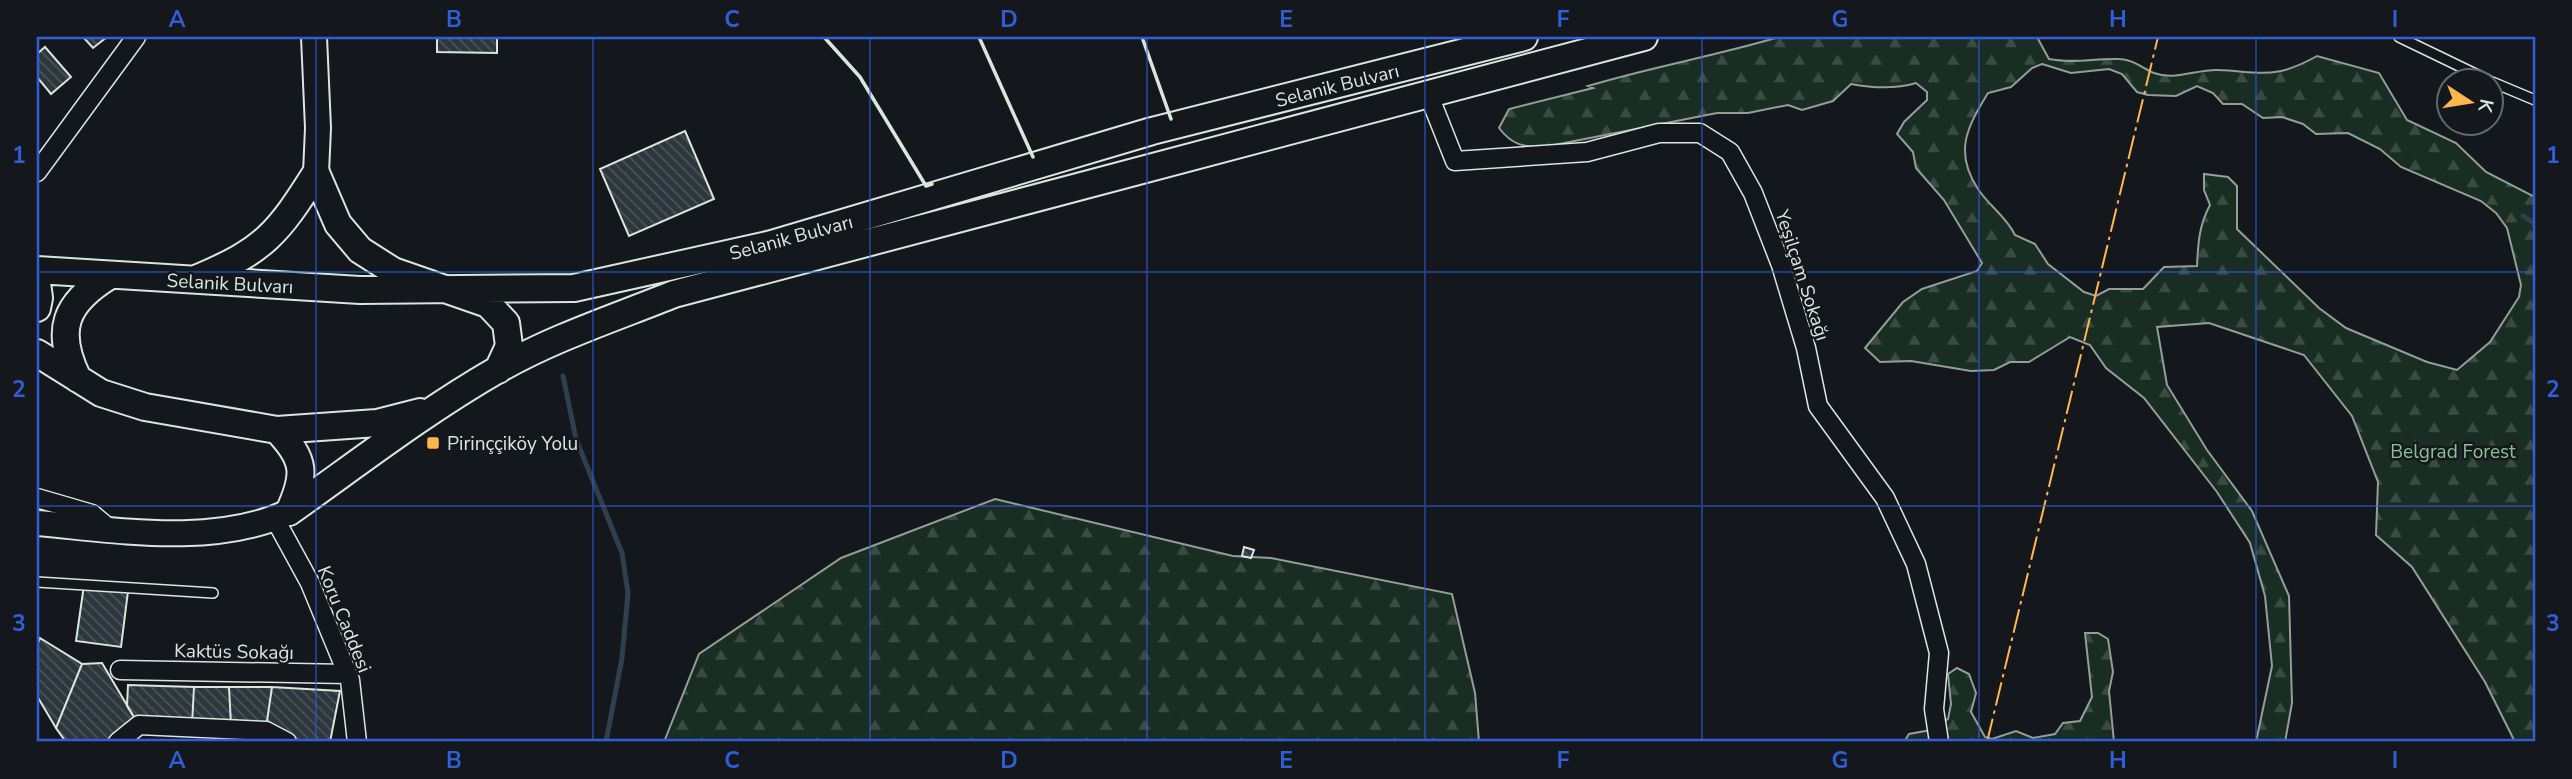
<svg xmlns="http://www.w3.org/2000/svg" width="2572" height="779" viewBox="0 0 2572 779" font-family="'Nunito Sans',sans-serif">
  <style>
    .forest { fill: url(#forest-firs); stroke: #939e99; stroke-width: 2; fill-rule: evenodd }
    .lines { fill: none; stroke-linecap: round; stroke-linejoin: round }
    .stream { stroke: #2f3f4d; stroke-width: 5 }
    .building { fill: url(#building-back-hatch); stroke: #d8e6dc; stroke-width: 2 }
    .service-casing { stroke: #d8e6dc; stroke-width: 12 }
    .minor-casing { stroke: #d8e6dc; stroke-width: 21 }
    .secondary-casing { stroke: #d8e6dc; stroke-width: 28 }
    .primary-casing { stroke: #d8e6dc; stroke-width: 30 }
    .service { stroke: #14181c; stroke-width: 9 }
    .minor { stroke: #14181c; stroke-width: 18 }
    .secondary { stroke: #14181c; stroke-width: 24 }
    .primary { stroke: #14181c; stroke-width: 26 }
    .wall { stroke: #d8e6dc; stroke-width: 3.5 }
    .power { stroke: #ffb74d; stroke-width: 2; stroke-dasharray: 24 5 3.5 5; stroke-linecap: butt }
    .grid { fill: none; stroke: #305dd8; stroke-width: 2; stroke-opacity: 0.55 }
    .poi-dot { fill: #ffb74d; stroke: #14181c; stroke-width: 2.5 }
    .labels { text-anchor: middle; stroke-width: 5; stroke-linejoin: round; paint-order: stroke }
    .street-label { font-size: 19px; fill: #d8e6dc; stroke: #14181c }
    .poi-label { font-size: 19px; fill: #d8e6dc; stroke: #14181c; text-anchor: start }
    .park-label { font-size: 19px; fill: #8ac095; stroke: #14181c }
    .neatline { fill: none; stroke: #305dd8; stroke-width: 2.5 }
    .grid-label { font-size: 23px; text-anchor: middle; font-weight: bold; fill: #305dd8 }
  </style>
  <defs>
    <pattern id="forest-firs" width="22" height="20" patternUnits="userSpaceOnUse" patternTransform="scale(1.75)"><rect width="22" height="20" fill="#1a2d24"/><path d="M5 1l3.5 6h-7zM16 11l3.5 6h-7z" fill="#3b4b43"/></pattern>
    <pattern id="building-back-hatch" width="6" height="6" patternUnits="userSpaceOnUse" patternTransform="scale(1.75)"><rect width="6" height="6" fill="#2c363c"/><path d="M-1 5l2 2M0 0l6 6M5-1l2 2" fill="none" stroke="#4a5358"/></pattern>
  </defs>
  <rect width="100%" height="100%" fill="#14181c"/>
  <path class="forest" d="M 1779,37 L 2037,37 L 2049,59 C 2074,64 2095,58 2119,59 C 2133,59 2142,68 2154,73 C 2175,81 2197,69 2218,70 C 2263,72 2274,80 2317,56 L 2379,73 L 2407,120 L 2456,143 L 2486,172 L 2535,197 L 2535,742 L 2515,742 L 2485,682 L 2412,567 L 2376,535 L 2378,482 L 2352,416 L 2304,355 L 2209,323 L 2157,327 L 2167,385 L 2207,450 L 2252,511 L 2289,596 L 2292,703 L 2285,742 L 2256,742 L 2272,666 L 2265,596 L 2250,543 L 2217,492 L 2144,398 L 2106,368 L 2090,345 L 2070,337 L 2029,362 L 2010,362 L 1994,370 L 1971,371 L 1911,361 L 1880,362 L 1865,348 L 1903,302 L 1922,289 L 1977,271 L 1982,263 L 1944,200 L 1916,168 L 1913,152 L 1897,134 L 1904,122 L 1927,100 L 1927,92 L 1916,83 C 1896,89 1872,88 1851,84 L 1833,101 L 1802,110 L 1788,105 L 1748,113 L 1717,113 L 1544,147 C 1523,147 1512,145 1499,128 L 1509,109 L 1593,88 L 1588,86 C 1651,67 1715,56 1779,37 ZM 2042,64 L 2071,73 L 2109,69 L 2122,74 L 2137,92 L 2148,95 L 2176,96 L 2197,86 L 2213,93 L 2223,104 L 2242,104 L 2263,118 L 2282,117 L 2303,124 L 2316,134 L 2348,133 L 2380,149 L 2401,167 L 2481,201 L 2496,213 L 2507,228 L 2521,285 L 2519,297 L 2490,342 L 2457,370 L 2427,362 L 2346,328 L 2319,308 L 2237,229 L 2237,186 L 2228,177 L 2204,174 L 2204,190 L 2210,205 C 2199,225 2198,244 2197,266 L 2164,267 L 2143,289 L 2109,289 L 2096,296 L 2084,292 L 2048,264 L 2035,244 L 2015,235 C 2006,216 1989,206 1978,189 C 1953,151 1968,126 1988,93 L 2011,87 L 2032,68 Z
    M 995,499 L 1233,556 L 1271,558 L 1452,594 L 1475,693 L 1479,742 L 664,742 L 699,654 L 841,558 Z
    M 2085,633 L 2098,633 L 2108,639 L 2113,672 L 2109,691 L 2114,742 L 1904,742 L 1909,734 L 1931,730 L 1948,719 L 1951,704 L 1948,674 L 1957,668 L 1969,674 L 1976,693 L 1971,712 L 1985,737 L 1992,739 L 2016,731 L 2033,738 L 2055,734 L 2063,723 L 2080,721 L 2092,697 Z"/>
  <g class="lines">
    <path class="stream" d="M 2523,216 L 2535,224
      M 563,376 L 576,439 L 622,553 L 628,593 L 622,658 L 606,742"/>
  </g>
  <path class="building" d="M 83,37 L 107,37 L 93,48 Z
    M 437,37 L 497,37 L 497,53 L 437,52 Z
    M 45,47 L 71,77 L 51,94 L 37,77 L 37,54 Z
    M 685,131 L 714,199 L 629,236 L 600,169 Z
    M 1244,547 L 1254,550 L 1251,558 L 1242,556 Z
    M 84,585 L 128,591 L 121,647 L 76,641 Z
    M 40,638 L 82,664 L 56,728 L 37,696 L 37,645 Z
    M 102,663 L 137,722 L 113,742 L 66,742 L 56,728 L 82,664 Z
    M 128,685 L 194,687 L 192,725 L 137,722 L 127,706 Z
    M 194,687 L 229,687 L 231,724 L 192,725 Z
    M 229,687 L 272,687 L 266,728 L 231,724 Z
    M 272,687 L 340,691 L 330,742 L 296,742 L 266,728 Z"/>
  <g class="lines">
    <g class="service-casing">
      <path id="service" d="M 2399,37 L 2488,80
        M 2492,82 L 2535,100
        M 37,582 L 213,593"/>
    </g>
    <g class="minor-casing">
      <path id="minor" d="M 1428,93 L 1455,161 L 1587,152 L 1659,133 L 1700,133 L 1730,152 L 1753,193 L 1781,265 L 1806,348 L 1818,406 L 1885,498 L 1916,564 L 1939,653 L 1934,709 L 1939,742
        M 37,172 L 136,37
        M 37,498 L 92,514 L 111,530
        M 275,519 L 310,583 L 350,680 L 357,742
        M 120,670 L 347,674
        M 118,742 L 139,725 L 266,731 L 287,742"/>
    </g>
    <g class="secondary-casing">
      <path id="secondary" d="M 314,37 L 318,128 L 316,173
        M 37,523 C 117,530 213,547 289,512"/>
    </g>
    <g class="primary-casing">
      <path id="primary" d="M 316,173 L 338,224 L 360,250 L 393,271 L 488,304 L 506,323 L 509,346 L 498,370
        M 37,270 L 360,290 L 574,288 L 772,244 L 1152,131 L 1524,37
        M 198,278 C 265,250 278,233 316,173
        M 37,283 L 39,298 L 37,308
        M 37,353 L 101,393 L 145,407 L 277,430 L 377,423 L 420,412
        M 78,379 C 54,330 65,303 109,276
        M 277,430 C 306,460 306,475 289,512
        M 289,512 C 357,464 424,412 497,370 C 553,338 614,318 674,294 L 1644,37"/>
    </g>
    <use href="#service" class="service"/>
    <use href="#minor" class="minor"/>
    <use href="#secondary" class="secondary"/>
    <use href="#primary" class="primary"/>
    <path class="wall" d="M 824,37 L 860,77 L 926,186 L 932,184
      M 979,37 L 1033,157
      M 1142,37 L 1171,119"/>
    <path class="power" d="M 1987,742 L 2158,37"/>
  </g>
  <path class="grid" d="M 316,37 L 316,742M 593,37 L 593,742M 870,37 L 870,742M 1147,37 L 1147,742M 1425,37 L 1425,742M 1702,37 L 1702,742M 1979,37 L 1979,742M 2256,37 L 2256,742M 37,272 L 2535,272M 37,506 L 2535,506"/>
  <rect class="poi-dot" x="426" y="436" width="14" height="14" rx="3.5"/>
  <g class="labels">
    <g class="street-label">
      <text transform="translate(1337 85) rotate(-14)" y="7">Selanik Bulvarı</text>
      <text transform="translate(791 237) rotate(-15)" y="7">Selanik Bulvarı</text>
      <text transform="translate(1803 275) rotate(72)" y="7">Yeşilçam Sokağı</text>
      <text transform="translate(230 283) rotate(3)" y="7">Selanik Bulvarı</text>
      <text transform="translate(345 619) rotate(68)" y="7">Koru Caddesi</text>
      <text transform="translate(234 651) rotate(1)" y="7">Kaktüs Sokağı</text>
    </g>
    <g class="poi-label">
      <text x="447" y="450">Pirinççiköy Yolu</text>
    </g>
    <g class="park-label">
      <text x="2453" y="458">Belgrad Forest</text>
    </g>
  </g>
  <rect width="2572" height="779" fill="none" stroke="#14181c" stroke-width="77"/>
  <g transform="translate(2470 102) rotate(102)"><circle r="33" fill="#14181c" stroke="#626a69" stroke-width="2"/>
  <path d="M0-5L12 26L0 18L-12 26Z" fill="#ffb74d"/>
  <text y="-10" font-size="19" font-weight="bold" text-anchor="middle" fill="#d8e6dc">K</text>
  </g>
  <rect x="38" y="38" width="2496" height="702" class="neatline"/>
  <g class="grid-label">
    <text x="177" y="27">A</text>
    <text x="454" y="27">B</text>
    <text x="732" y="27">C</text>
    <text x="1009" y="27">D</text>
    <text x="1286" y="27">E</text>
    <text x="1563" y="27">F</text>
    <text x="1840" y="27">G</text>
    <text x="2118" y="27">H</text>
    <text x="2395" y="27">I</text>
    <text x="19" y="163">1</text>
    <text x="2553" y="163">1</text>
    <text x="19" y="397">2</text>
    <text x="2553" y="397">2</text>
    <text x="19" y="631">3</text>
    <text x="2553" y="631">3</text>
    <text x="177" y="768">A</text>
    <text x="454" y="768">B</text>
    <text x="732" y="768">C</text>
    <text x="1009" y="768">D</text>
    <text x="1286" y="768">E</text>
    <text x="1563" y="768">F</text>
    <text x="1840" y="768">G</text>
    <text x="2118" y="768">H</text>
    <text x="2395" y="768">I</text>
  </g>
</svg>
